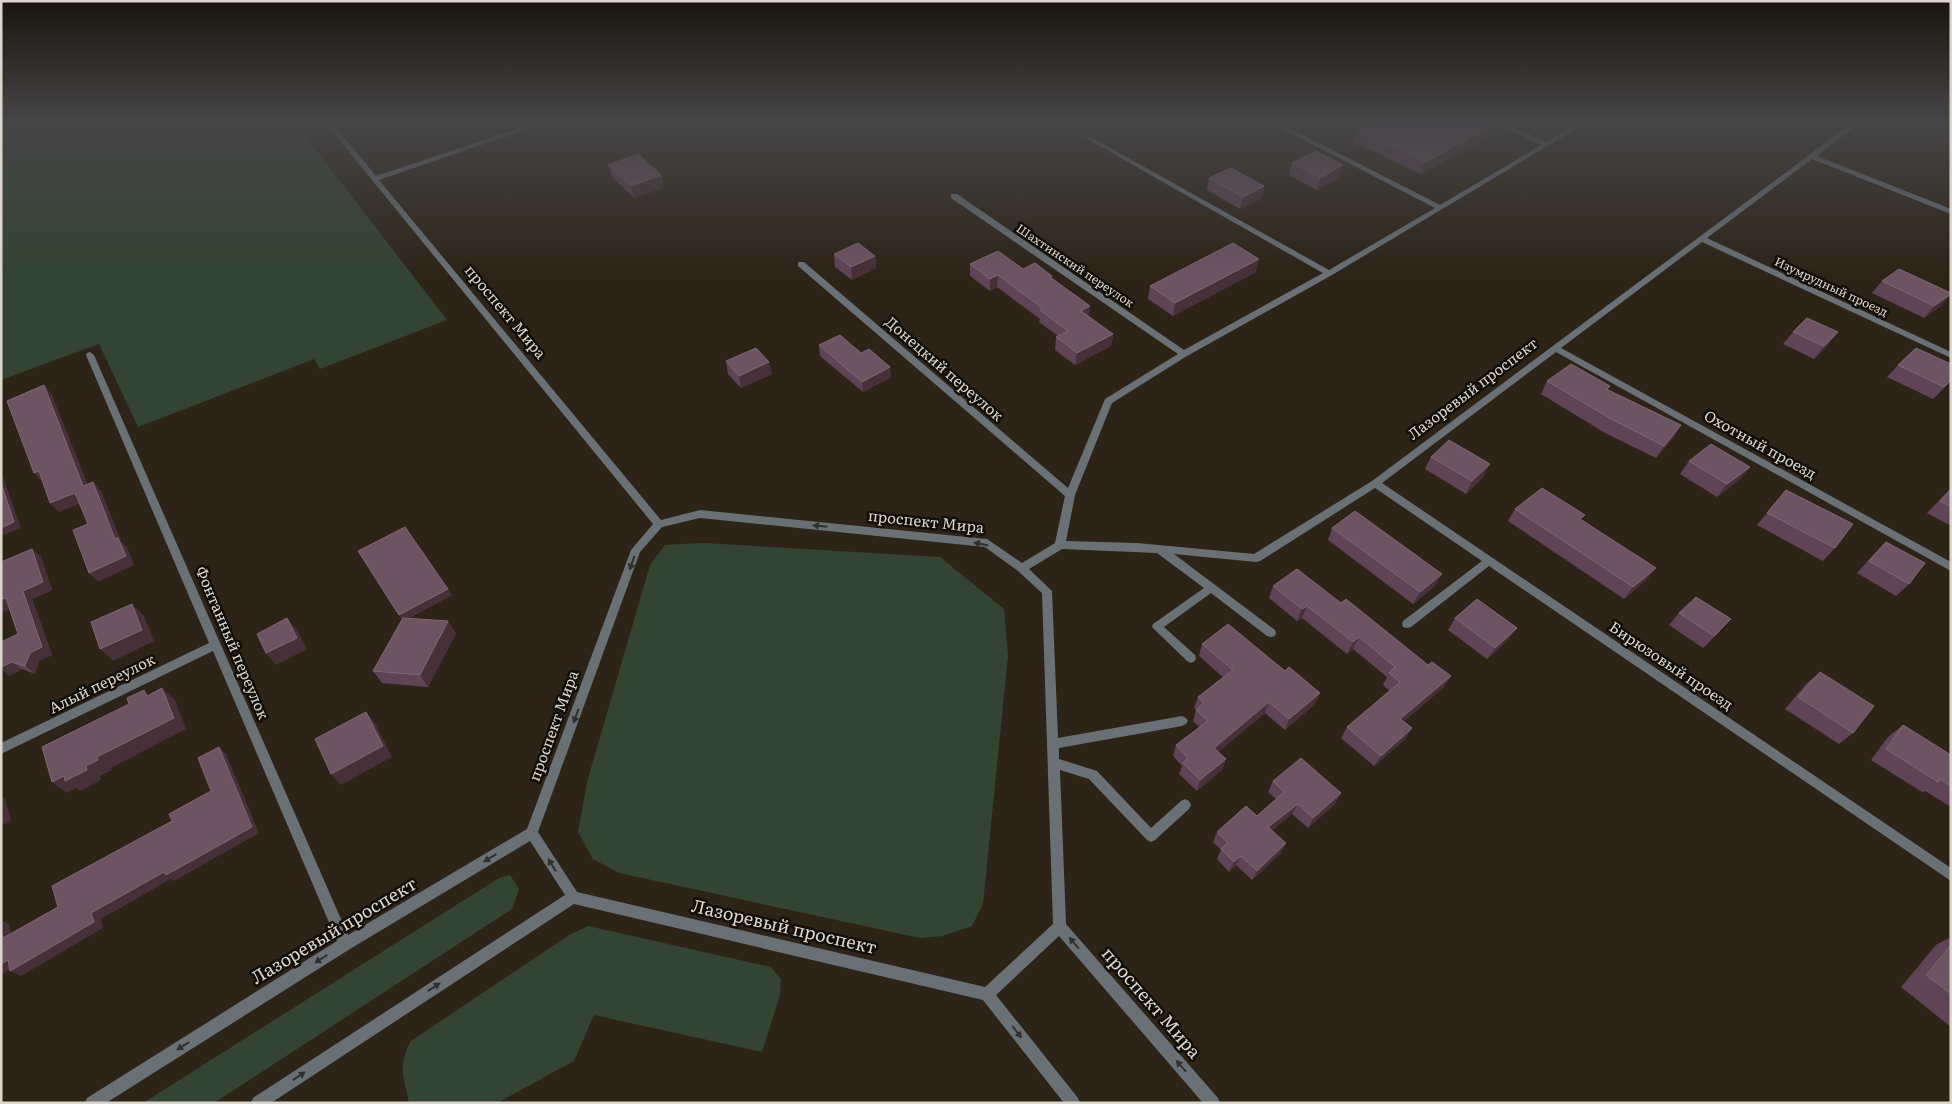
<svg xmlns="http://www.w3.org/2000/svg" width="1952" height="1104" viewBox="0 0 1952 1104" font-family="Literata,serif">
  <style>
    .green { fill: #334432 }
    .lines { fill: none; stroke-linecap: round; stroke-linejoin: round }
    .minor { fill: #697176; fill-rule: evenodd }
    .wall { fill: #5e4456 }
    .shaded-wall { fill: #453137 }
    .building { fill: #6c5463; stroke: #7e6873 }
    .oneway { fill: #30312e }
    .labels { text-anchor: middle; stroke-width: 5; stroke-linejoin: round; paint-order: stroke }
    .far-street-label { font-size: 12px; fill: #dcd6cd; stroke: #120e08 }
    .street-label { font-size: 15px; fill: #dcd6cd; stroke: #120e08 }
    .near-street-label { font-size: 18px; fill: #dcd6cd; stroke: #120e08 }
  </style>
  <rect width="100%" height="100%" fill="#2d2417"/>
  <path class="green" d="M 1,120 L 293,120 L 447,320 L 320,369 L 314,359 L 138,427 L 99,344 L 1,380 Z
    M 704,543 L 940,557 L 1004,609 L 1008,656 L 983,904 L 972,926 L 943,936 L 920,938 L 619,873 L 593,859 L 578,832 L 587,782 L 650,565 L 665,545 Z
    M 510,875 L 519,889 L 512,909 L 214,1103 L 143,1103 L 499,878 Z
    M 588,926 L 771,967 L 781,979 L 780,995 L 762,1052 L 594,1015 L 574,1061 L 497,1103 L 409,1103 C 404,1077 397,1066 411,1041 L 569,935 Z"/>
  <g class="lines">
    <path class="minor" d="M 323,120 L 330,120 L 376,176 L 543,120 L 554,120 L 379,180 L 661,520 L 700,510 L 987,539 L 1022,563 L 1055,543 L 1065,496 L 798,266 L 798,262 L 804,262 L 1068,488 L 1105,399 L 1178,354 L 951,198 L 951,194 L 957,194 L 1184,350 L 1323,273 L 1087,139 L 1087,137 L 1091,137 L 1329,270 L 1435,208 L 1265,120 L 1274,120 L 1440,205 L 1541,145 L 1489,120 L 1498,120 L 1546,142 L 1583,120 L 1591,120 L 1332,275 L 1187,356 L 1112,403 L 1075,495 L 1066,541 L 1137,543 L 1254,554 L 1372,481 L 1809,155 L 1855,120 L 1863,120 L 1817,156 L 1951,209 L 1951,214 L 1812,159 L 1707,238 L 1951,352 L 1951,358 L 1702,242 L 1561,348 L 1951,562 L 1951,571 L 1556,352 L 1382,483 L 1951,868 L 1951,881 L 1489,566 L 1411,627 L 1407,628 L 1403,627 L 1402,624 L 1403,621 L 1482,561 L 1375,488 L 1260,561 L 1256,562 L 1174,554 L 1275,630 L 1276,633 L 1275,636 L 1271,637 L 1267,636 L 1211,593 L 1164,627 L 1195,655 L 1196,658 L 1195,661 L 1191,663 L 1187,661 L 1152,627 L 1153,624 L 1204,588 L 1157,553 L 1062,549 L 1029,569 L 1052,591 L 1058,738 L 1182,716 L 1186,718 L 1188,721 L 1186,724 L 1182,726 L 1059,748 L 1059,759 L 1097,771 L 1151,828 L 1181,801 L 1185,799 L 1189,801 L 1191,805 L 1189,809 L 1155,840 L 1151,842 L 1147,840 L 1089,779 L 1060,770 L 1066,924 L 1218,1098 L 1220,1103 L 1203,1103 L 1059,936 L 996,995 L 1078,1098 L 1080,1103 L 1064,1103 L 983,1000 L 574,904 L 271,1103 L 251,1103 L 253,1098 L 565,895 L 530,841 L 350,949 L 106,1103 L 85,1103 L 87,1098 L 337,941 L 213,651 L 1,754 L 1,743 L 209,643 L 86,355 L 87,353 L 90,352 L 94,355 L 348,935 L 527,829 L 631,550 L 653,524 ZM 700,518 L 985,547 L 1018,571 L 1042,593 L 1053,924 L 985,987 L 577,892 L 538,832 L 640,552 L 662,527 Z"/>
  </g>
  <path class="wall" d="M 1500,127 L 1493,131 L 1491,136 L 1421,174 L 1353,142 L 1357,130 Z
    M 1292,163 L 1340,177 L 1317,190 L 1289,175 Z
    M 608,165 L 661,175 L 664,187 L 634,198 L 612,177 Z
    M 1209,178 L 1264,186 L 1262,198 L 1240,209 L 1207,190 Z
    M 834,254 L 875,256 L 876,268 L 852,280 L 835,267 Z
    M 970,264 L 1023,269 L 1052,278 L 1089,317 L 1113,334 L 1111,346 L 1075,365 L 1055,350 L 1056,337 L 1058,336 L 1039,322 L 1040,319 L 997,287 L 990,291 L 970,276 Z
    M 1256,272 L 1173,316 L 1148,299 L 1150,286 Z
    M 1882,281 L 1941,306 L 1924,318 L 1872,293 Z
    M 1793,332 L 1828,345 L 1814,359 L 1783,344 Z
    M 819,345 L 861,353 L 891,377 L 863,392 L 820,356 Z
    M 726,361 L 772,374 L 741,388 L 728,374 Z
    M 1898,365 L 1951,381 L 1933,399 L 1887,377 Z
    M 1547,381 L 1610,386 L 1608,390 L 1681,425 L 1673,438 L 1656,458 L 1605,433 L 1541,394 Z
    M 1431,457 L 1484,476 L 1466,494 L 1425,469 Z
    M 1689,461 L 1750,467 L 1740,479 L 1717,497 L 1680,474 Z
    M 1951,488 L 1951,526 L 1927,513 Z
    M 1786,490 L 1835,548 L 1823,561 L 1757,525 Z
    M 1515,509 L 1582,520 L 1656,568 L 1646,580 L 1624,599 L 1508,521 Z
    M 1332,528 L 1435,586 L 1413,604 L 1328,540 Z
    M 1886,542 L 1909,584 L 1896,596 L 1857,573 L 1874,554 Z
    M 32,549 L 41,557 L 52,590 L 32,599 L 52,655 L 39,661 L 35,674 L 22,669 L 9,676 L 18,634 L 9,609 L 1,612 Z
    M 1297,569 L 1444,687 L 1404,721 L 1412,728 L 1405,739 L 1374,766 L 1341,738 L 1347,727 L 1390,691 L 1383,685 L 1387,677 L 1353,649 L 1347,654 L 1302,618 L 1297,621 L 1269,598 L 1273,586 Z
    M 448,589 L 452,595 L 409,618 L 456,633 L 428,687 L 382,683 L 373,671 L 402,619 Z
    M 1679,613 L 1720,631 L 1703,648 L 1669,625 Z
    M 1455,618 L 1509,639 L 1487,659 L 1448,630 Z
    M 1202,644 L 1315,704 L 1285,730 L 1265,713 L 1218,752 L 1226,759 L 1222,770 L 1197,791 L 1179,774 L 1182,766 L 1173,756 L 1176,745 L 1199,727 L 1193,721 L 1196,710 L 1194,708 L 1198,697 L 1223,677 L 1199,656 Z
    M 1820,672 L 1853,733 L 1839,744 L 1785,709 L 1807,683 Z
    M 1903,725 L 1951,755 L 1951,807 L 1925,791 L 1922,792 L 1871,760 L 1888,737 Z
    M 1273,781 L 1335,804 L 1308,828 L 1292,814 L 1272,830 L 1281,853 L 1252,880 L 1236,865 L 1229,872 L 1217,859 L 1221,850 L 1213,842 L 1217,832 L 1257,816 L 1276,799 L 1268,792 Z
    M 1951,937 L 1951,1027 L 1901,987 L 1936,945 Z"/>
  <path class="shaded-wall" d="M 1496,120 L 1503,120 L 1500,127 L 1493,131 L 1491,136 L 1421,174 L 1425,162 Z
    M 1343,165 L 1340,177 L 1317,190 L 1320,178 Z
    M 661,175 L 664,187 L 634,198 L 631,186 Z
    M 1264,186 L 1262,198 L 1240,209 L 1243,197 Z
    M 875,256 L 876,268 L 852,280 L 851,267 Z
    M 1259,259 L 1256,272 L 1173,316 L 1175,303 Z
    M 998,275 L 997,287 L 990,291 L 990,279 Z
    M 1951,294 L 1941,306 L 1924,318 L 1934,306 Z
    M 1090,306 L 1089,319 L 1081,311 Z
    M 1838,332 L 1828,345 L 1814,359 L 1824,346 Z
    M 1113,334 L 1111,346 L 1075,365 L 1077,353 Z
    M 769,362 L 772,374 L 741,388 L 739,376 Z
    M 890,367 L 891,377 L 863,392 L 862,382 Z
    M 1951,380 L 1951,381 L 1933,399 Z
    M 44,385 L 52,395 L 92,495 L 83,486 Z
    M 1681,425 L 1673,438 L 1656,458 L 1664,446 Z
    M 1490,464 L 1484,476 L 1466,494 L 1472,481 Z
    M 1750,467 L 1740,479 L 1717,497 L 1727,484 Z
    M 1,471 L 21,528 L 1,536 Z
    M 39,471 L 43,483 L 34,473 Z
    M 93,482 L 101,491 L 121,541 L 127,547 L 134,565 L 98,582 L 89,573 L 115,539 Z
    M 75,493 L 84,502 L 59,512 L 50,503 Z
    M 32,549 L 41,557 L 52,590 L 32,599 L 52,655 L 39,661 L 35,674 L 25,666 L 23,591 Z
    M 1656,568 L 1646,580 L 1624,599 L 1633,587 Z
    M 1442,574 L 1435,586 L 1413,604 L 1420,592 Z
    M 448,589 L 452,595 L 403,621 L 399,615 Z
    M 6,598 L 15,606 L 1,612 L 1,600 Z
    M 132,604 L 144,616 L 154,641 L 113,661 L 100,649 Z
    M 1307,606 L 1302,618 L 1297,621 L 1302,609 Z
    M 287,618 L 297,630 L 307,649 L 276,665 L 266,653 Z
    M 448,621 L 456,633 L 428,687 L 420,675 Z
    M 1517,628 L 1509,639 L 1487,659 L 1495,648 Z
    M 1359,637 L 1353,649 L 1347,654 L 1353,642 Z
    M 12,662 L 22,669 L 9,676 L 1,669 L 1,667 Z
    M 1451,676 L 1444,687 L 1394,730 L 1400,719 Z
    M 162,688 L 175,700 L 186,729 L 111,768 L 112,770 L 100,776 L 101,780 L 80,791 L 76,788 L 66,793 L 52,782 L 86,766 L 97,757 Z
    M 1320,693 L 1315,704 L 1285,730 L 1289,719 Z
    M 1269,702 L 1265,713 L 1210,759 L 1214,748 Z
    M 366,712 L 375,723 L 392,757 L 341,785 L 331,774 Z
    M 1412,728 L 1405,739 L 1374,766 L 1381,756 Z
    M 219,747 L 226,754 L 259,833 L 174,881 L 171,879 L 101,919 L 103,928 L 21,976 L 10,971 L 91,913 L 164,872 L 252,827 Z
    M 1226,759 L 1222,770 L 1197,791 L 1200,780 Z
    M 1341,793 L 1335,804 L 1308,828 L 1313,818 Z
    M 1,795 L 5,798 L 11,821 L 1,826 Z
    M 1298,804 L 1292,814 L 1264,837 L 1268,827 Z
    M 1286,843 L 1281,853 L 1252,880 L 1257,871 Z
    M 1241,856 L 1236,865 L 1229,872 L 1234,862 Z
    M 1,920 L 9,924 L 14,943 L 3,938 L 1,930 Z
    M 8,960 L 18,965 L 1,975 L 1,964 Z"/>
  <path class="building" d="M 1376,120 L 1496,120 L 1492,123 L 1496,124 L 1425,162 L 1357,130 Z
    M 1316,151 L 1343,165 L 1320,178 L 1292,163 Z
    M 638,154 L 661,175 L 631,186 L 608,165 Z
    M 1231,168 L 1264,186 L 1243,197 L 1209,178 Z
    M 858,243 L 875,256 L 851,267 L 834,254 Z
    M 1233,243 L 1259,259 L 1175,303 L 1150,286 Z
    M 998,251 L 1023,269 L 1035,263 L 1052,276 L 1050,277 L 1090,306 L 1081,311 L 1113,334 L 1077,353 L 1056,337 L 1068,331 L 1040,310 L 1042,308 L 998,275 L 990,279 L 970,264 Z
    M 1899,269 L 1951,293 L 1951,294 L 1934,306 L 1882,281 Z
    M 1807,318 L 1838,332 L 1824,346 L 1793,332 Z
    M 840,335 L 861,353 L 869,349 L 890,367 L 862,382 L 819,345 Z
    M 756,348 L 769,362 L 739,376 L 726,361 Z
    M 1916,348 L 1951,364 L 1951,380 L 1944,387 L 1898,365 Z
    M 1571,364 L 1610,386 L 1606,389 L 1681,425 L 1664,446 L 1613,420 L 1547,381 Z
    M 44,385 L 83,486 L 93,482 L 115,539 L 118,538 L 126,556 L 89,573 L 73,530 L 88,524 L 75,493 L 50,503 L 39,471 L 34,473 L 7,401 Z
    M 1449,440 L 1490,464 L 1472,481 L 1431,457 Z
    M 1711,444 L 1750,467 L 1727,484 L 1689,461 Z
    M 1,483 L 14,522 L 1,528 Z
    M 1542,488 L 1585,515 L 1580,519 L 1656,568 L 1633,587 L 1515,509 Z
    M 1951,489 L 1951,507 L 1940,501 Z
    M 1786,490 L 1853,524 L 1835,548 L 1767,513 Z
    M 1355,511 L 1442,574 L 1420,592 L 1332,528 Z
    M 405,527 L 448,589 L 399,615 L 358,551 Z
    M 1886,542 L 1925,563 L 1909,584 L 1869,561 Z
    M 32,549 L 43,582 L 23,591 L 42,647 L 30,653 L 25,666 L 12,662 L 1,667 L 1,642 L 18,634 L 6,598 L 1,600 L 1,562 Z
    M 1297,569 L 1341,603 L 1346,599 L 1428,665 L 1432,662 L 1451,676 L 1400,719 L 1412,728 L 1381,756 L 1347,727 L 1400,682 L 1389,673 L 1395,667 L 1359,637 L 1353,642 L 1307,606 L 1302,609 L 1273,586 Z
    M 1696,597 L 1731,619 L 1714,636 L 1679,613 Z
    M 1477,599 L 1517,628 L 1495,648 L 1455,618 Z
    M 132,604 L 142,630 L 100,649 L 91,622 Z
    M 287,618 L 297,638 L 266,653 L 257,634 Z
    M 403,618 L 448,621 L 420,675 L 373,671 Z
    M 1228,624 L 1285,671 L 1289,667 L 1320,693 L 1289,719 L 1269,702 L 1214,748 L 1226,759 L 1200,780 L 1183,763 L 1188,758 L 1176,745 L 1208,721 L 1196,710 L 1204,703 L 1198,697 L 1233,670 L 1202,644 Z
    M 1820,672 L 1874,706 L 1853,733 L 1798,697 Z
    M 162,688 L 174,718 L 97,757 L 98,760 L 86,766 L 87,770 L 65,781 L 64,776 L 52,782 L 42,747 L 129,704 L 127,698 L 144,690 L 147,696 Z
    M 366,712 L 383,746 L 331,774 L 315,739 Z
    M 1903,725 L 1951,755 L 1951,786 L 1940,779 L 1938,782 L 1886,749 Z
    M 219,747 L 252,827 L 166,875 L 164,872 L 91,913 L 94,922 L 10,971 L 8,960 L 1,964 L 1,930 L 3,938 L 58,907 L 52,886 L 172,821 L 169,814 L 211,791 L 198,758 Z
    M 1301,758 L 1341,793 L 1313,818 L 1298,804 L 1268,827 L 1286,843 L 1257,871 L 1241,856 L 1234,862 L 1221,849 L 1228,843 L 1217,832 L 1246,806 L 1257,816 L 1284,792 L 1273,781 Z
    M 1951,945 L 1951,994 L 1926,975 Z"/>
  <defs><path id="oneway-solid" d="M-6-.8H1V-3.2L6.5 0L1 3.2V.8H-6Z" transform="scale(1.25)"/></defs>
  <g class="oneway">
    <use href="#oneway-solid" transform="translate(820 526) rotate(-174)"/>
    <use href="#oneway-solid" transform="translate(981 544) rotate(-169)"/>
    <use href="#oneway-solid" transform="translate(632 563) rotate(110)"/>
    <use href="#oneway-solid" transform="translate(576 716) rotate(110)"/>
    <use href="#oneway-solid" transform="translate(490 858) rotate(149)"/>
    <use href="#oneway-solid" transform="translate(552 865) rotate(-122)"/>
    <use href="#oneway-solid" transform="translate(1074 943) rotate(-131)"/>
    <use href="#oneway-solid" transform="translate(321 959) rotate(148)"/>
    <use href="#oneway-solid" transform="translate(434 987) rotate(-33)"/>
    <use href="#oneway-solid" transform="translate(1017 1032) rotate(52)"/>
    <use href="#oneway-solid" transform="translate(183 1046) rotate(148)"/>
    <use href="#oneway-solid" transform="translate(1181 1066) rotate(-131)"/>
    <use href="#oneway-solid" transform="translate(299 1076) rotate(-33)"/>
  </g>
  <linearGradient id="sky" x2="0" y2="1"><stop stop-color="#19140d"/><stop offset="0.44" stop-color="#464547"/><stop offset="1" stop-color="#464547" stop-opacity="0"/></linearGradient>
  <rect width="1952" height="275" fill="url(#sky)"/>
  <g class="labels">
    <g class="far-street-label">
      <text transform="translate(1075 266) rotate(34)" y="4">Шахтинский переулок</text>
      <text transform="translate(1831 287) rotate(25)" y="4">Изумрудный проезд</text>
    </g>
    <g class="street-label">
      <text transform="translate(505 312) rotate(50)" y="5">проспект Мира</text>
      <text transform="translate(944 369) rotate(41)" y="5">Донецкий переулок</text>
      <text transform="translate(1473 389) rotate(-37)" y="5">Лазоревый проспект</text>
      <text transform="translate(1760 445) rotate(29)" y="5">Охотный проезд</text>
      <text transform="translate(926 522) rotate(6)" y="5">проспект Мира</text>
      <text transform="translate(232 643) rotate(67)" y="5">Фонтанный переулок</text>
      <text transform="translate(1671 666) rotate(34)" y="5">Бирюзовый проезд</text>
      <text transform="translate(102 684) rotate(-26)" y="5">Алый переулок</text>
      <text transform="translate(554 726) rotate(-70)" y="5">проспект Мира</text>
    </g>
    <g class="near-street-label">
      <text transform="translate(784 927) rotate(13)" y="6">Лазоревый проспект</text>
      <text transform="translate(334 931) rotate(-31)" y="6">Лазоревый проспект</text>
      <text transform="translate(1151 1003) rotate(49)" y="6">проспект Мира</text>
    </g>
  </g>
  <rect width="1952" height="1104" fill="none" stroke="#dcd6cd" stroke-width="5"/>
</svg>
